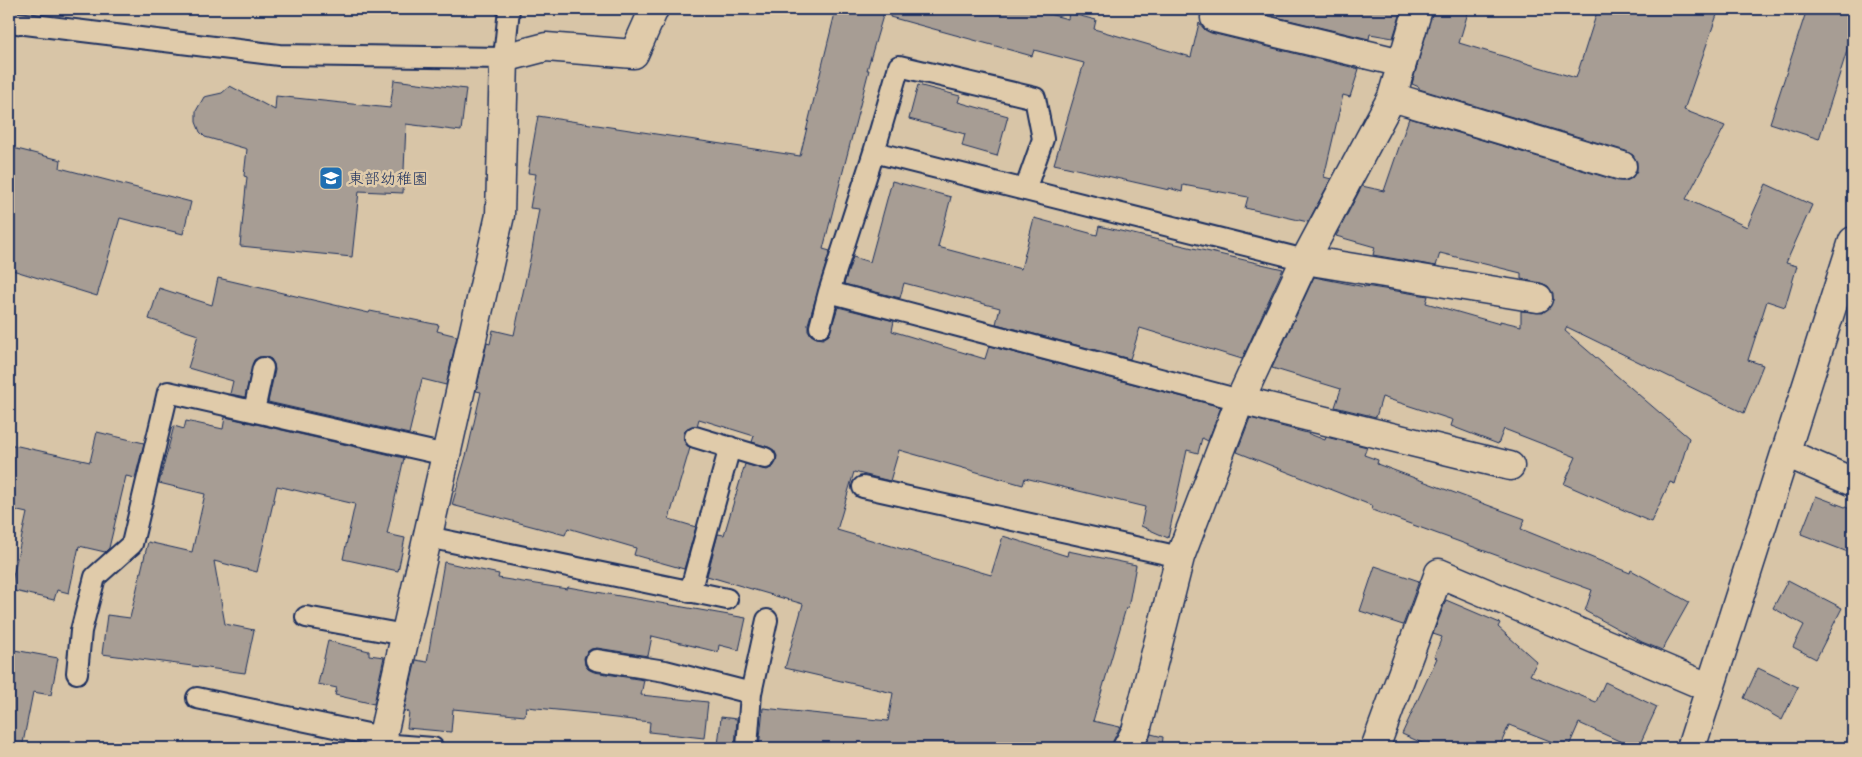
<svg xmlns="http://www.w3.org/2000/svg" width="1862" height="757" viewBox="0 0 1862 757" font-family="Mynerve,'Klee One',sans-serif">
  <style>
    .building { fill: #a79d94; stroke: #1b2f5e }
    .lines { fill: none; stroke-linecap: round; stroke-linejoin: round }
    .lane-casing { stroke: #1b2f5e; stroke-width: 24 }
    .street-casing { stroke: #1b2f5e; stroke-width: 31 }
    .secondary-casing { stroke: #1b2f5e; stroke-width: 31 }
    .lane { stroke: #e0cbaa; stroke-width: 20 }
    .street { stroke: #e0cbaa; stroke-width: 28 }
    .secondary { stroke: #e0cbaa; stroke-width: 28 }
    .labels { text-anchor: middle; stroke-width: 5; stroke-linejoin: round; paint-order: stroke }
    .poi-label { font-size: 16px; fill: #1b2f5e; stroke: #e0cbaa; text-anchor: start }
  </style>
  <rect width="100%" height="100%" fill="#d8c5a7"/>
  <filter id="ink" filterUnits="userSpaceOnUse"><feTurbulence type="fractalNoise" baseFrequency=".02" numOctaves="2"/><feDisplacementMap in="SourceGraphic" scale="10" xChannelSelector="R" yChannelSelector="G"/><feConvolveMatrix kernelMatrix="1 2 1 2 8 2 1 2 1" color-interpolation-filters="sRGB"/></filter>
  <g filter="url(#ink)">
    <path class="building" d="M 836,9 L 885,9 L 867,70 L 869,70 L 823,249 L 830,251 L 808,324 L 808,330 L 811,335 L 817,338 L 823,339 L 829,335 L 838,307 L 894,321 L 892,331 L 985,359 L 989,346 L 1221,407 L 1208,441 L 1202,438 L 1198,453 L 1187,450 L 1168,538 L 1141,526 L 1145,507 L 1025,478 L 1023,485 L 899,450 L 890,481 L 854,472 L 837,530 L 991,575 L 1003,536 L 1067,556 L 1068,551 L 1136,565 L 1128,608 L 1126,608 L 1093,721 L 1120,727 L 1113,741 L 1111,748 L 759,748 L 763,708 L 888,721 L 893,693 L 785,668 L 803,604 L 707,576 L 718,534 L 724,535 L 745,464 L 767,470 L 773,467 L 776,462 L 777,456 L 774,450 L 768,447 L 752,442 L 754,436 L 699,419 L 697,426 L 687,428 L 684,433 L 684,440 L 690,448 L 669,519 L 696,527 L 684,569 L 634,555 L 636,548 L 568,528 L 565,535 L 452,505 L 468,449 L 481,392 L 476,391 L 487,343 L 490,344 L 493,330 L 514,335 L 532,250 L 539,209 L 530,208 L 536,174 L 528,173 L 538,116 L 800,156 Z
      M 891,9 L 1029,9 L 1068,19 L 1069,13 L 1096,20 L 1094,29 L 1191,57 L 1199,23 L 1205,30 L 1211,33 L 1359,69 L 1350,97 L 1343,95 L 1324,177 L 1331,179 L 1308,222 L 1245,208 L 1248,197 L 1183,185 L 1182,192 L 1169,188 L 1169,190 L 1054,164 L 1084,63 L 1034,50 L 1032,56 L 890,17 Z
      M 1274,9 L 1402,9 L 1393,38 L 1370,34 L 1369,39 L 1272,16 Z
      M 1433,9 L 1469,9 L 1459,43 L 1576,78 L 1598,9 L 1719,9 L 1684,110 L 1725,126 L 1686,199 L 1747,227 L 1766,184 L 1812,205 L 1786,263 L 1797,266 L 1785,307 L 1767,301 L 1748,360 L 1763,365 L 1744,413 L 1567,327 L 1565,331 L 1689,438 L 1675,484 L 1670,482 L 1651,522 L 1564,484 L 1576,457 L 1504,429 L 1498,444 L 1451,426 L 1453,420 L 1382,397 L 1376,417 L 1335,407 L 1341,389 L 1272,368 L 1314,277 L 1365,287 L 1365,286 L 1428,296 L 1426,303 L 1500,324 L 1500,321 L 1521,326 L 1521,311 L 1543,313 L 1550,307 L 1553,300 L 1553,293 L 1548,286 L 1541,283 L 1521,279 L 1521,273 L 1440,253 L 1436,266 L 1373,255 L 1375,247 L 1336,236 L 1362,186 L 1384,191 L 1409,118 L 1618,181 L 1626,181 L 1632,178 L 1637,171 L 1637,162 L 1633,155 L 1626,151 L 1419,89 L 1419,87 L 1412,84 Z
      M 1807,9 L 1853,9 L 1853,32 L 1819,139 L 1770,123 Z
      M 394,80 L 466,89 L 461,131 L 406,124 L 403,193 L 359,191 L 352,257 L 240,246 L 247,177 L 244,176 L 247,149 L 205,137 L 200,132 L 196,122 L 196,111 L 204,97 L 222,93 L 230,86 L 275,110 L 276,96 L 390,108 Z
      M 918,85 L 960,96 L 958,102 L 1008,116 L 997,156 L 962,146 L 965,134 L 909,119 Z
      M 9,147 L 61,160 L 60,168 L 191,202 L 183,234 L 120,218 L 97,296 L 9,269 Z
      M 892,181 L 951,197 L 938,247 L 1021,269 L 1034,218 L 1097,235 L 1099,226 L 1283,269 L 1242,359 L 1140,328 L 1130,359 L 996,324 L 1000,308 L 904,283 L 900,298 L 844,284 L 853,257 L 870,262 Z
      M 218,278 L 369,313 L 370,311 L 439,325 L 437,331 L 457,336 L 446,385 L 422,379 L 409,434 L 268,402 L 275,370 L 274,364 L 271,359 L 266,357 L 259,357 L 254,360 L 245,397 L 230,394 L 233,381 L 188,368 L 198,335 L 149,319 L 159,288 L 212,305 Z
      M 225,417 L 404,458 L 387,534 L 405,538 L 398,571 L 343,559 L 355,504 L 277,486 L 257,572 L 214,561 L 225,624 L 254,630 L 245,673 L 102,654 L 107,615 L 130,618 L 148,542 L 192,552 L 205,494 L 159,483 L 174,426 L 184,429 L 186,421 L 223,429 Z
      M 1250,418 L 1307,433 L 1325,440 L 1326,437 L 1367,447 L 1364,455 L 1378,460 L 1377,464 L 1525,519 L 1521,529 L 1630,573 L 1631,570 L 1689,602 L 1662,650 L 1642,642 L 1585,611 L 1592,590 L 1372,510 L 1373,506 L 1237,452 Z
      M 97,432 L 144,443 L 135,478 L 126,476 L 109,548 L 105,552 L 79,546 L 69,593 L 57,590 L 54,600 L 10,590 L 27,513 L 9,509 L 9,444 L 90,462 Z
      M 1816,496 L 1853,510 L 1853,554 L 1801,534 Z
      M 444,562 L 499,574 L 498,578 L 567,589 L 568,587 L 746,618 L 739,650 L 719,645 L 718,652 L 652,636 L 648,656 L 597,648 L 591,649 L 587,652 L 584,658 L 585,665 L 588,669 L 594,672 L 644,680 L 641,695 L 708,702 L 704,738 L 649,732 L 650,722 L 598,716 L 598,714 L 526,707 L 525,716 L 453,709 L 451,732 L 407,728 L 409,712 L 404,711 L 416,660 L 427,662 Z
      M 1375,566 L 1419,581 L 1403,625 L 1360,611 Z
      M 1788,580 L 1842,608 L 1816,659 L 1793,647 L 1804,625 L 1773,608 Z
      M 1446,600 L 1500,623 L 1498,627 L 1537,662 L 1530,675 L 1596,702 L 1605,682 L 1657,707 L 1638,748 L 1635,748 L 1579,723 L 1568,748 L 1509,725 L 1499,748 L 1433,748 L 1402,734 L 1437,658 L 1434,657 L 1442,637 L 1433,634 Z
      M 328,641 L 369,651 L 369,655 L 384,657 L 374,704 L 335,695 L 337,688 L 318,684 Z
      M 9,649 L 58,658 L 51,695 L 33,692 L 22,748 L 9,747 Z
      M 1758,668 L 1798,687 L 1782,720 L 1744,698 Z
      M 721,717 L 737,719 L 735,748 L 718,746 Z
      M 1151,734 L 1163,737 L 1162,748 L 1145,748 Z"/>
    <g class="lines">
      <g class="lane-casing">
        <path id="lane" d="M 9,22 L 279,55 L 504,58 L 509,9
          M 874,152 L 899,66 L 1035,98 L 1043,139 L 1025,190
          M 820,327 L 829,292
          M 1240,400 L 829,292 L 874,152 L 1305,260
          M 254,411 L 263,368
          M 695,437 L 765,458
          M 863,487 L 1180,557
          M 428,537 L 727,599
          M 690,592 L 730,447
          M 306,617 L 405,635
          M 596,660 L 665,671 L 751,693
          M 77,673 L 81,631 L 95,577 L 132,544 L 168,392 L 446,455
          M 197,698 L 382,737
          M 381,744 L 433,748
          M 747,748 L 751,693 L 767,620"/>
      </g>
      <g class="street-casing">
        <path id="street" d="M 1215,18 L 1402,63
          M 1392,97 L 1622,166
          M 1305,260 L 1538,298
          M 1240,400 L 1510,466
          M 1786,453 L 1853,482
          M 380,748 L 500,215 L 504,58 L 546,47 L 634,54 L 654,9
          M 1127,748 L 1136,731 L 1180,557 L 1240,400 L 1305,260 L 1392,97 L 1418,9
          M 1375,748 L 1439,573 L 1710,688"/>
      </g>
      <g class="secondary-casing">
        <path id="secondary" d="M 1691,748 L 1853,241"/>
      </g>
      <use href="#lane" class="lane"/>
      <use href="#street" class="street"/>
      <use href="#secondary" class="secondary"/>
    </g>
  </g>
  <defs>
    <g id="school-square" transform="scale(1.25)"><rect x="-9" y="-9" width="18" height="18" rx="4" fill="#1f6fb2" stroke="#e0cbaa"/><path d="M0-5L7-2L0 1L-7-2ZM-4 1L0 2.5L4 1V4Q0 6-4 4Z" fill="#fff"/></g>
  </defs>
  <g fill-rule="evenodd">
    <use href="#school-square" x="331" y="178"/>
  </g>
  <g class="labels">
    <g class="poi-label">
      <text x="348" y="184">東部幼稚園</text>
    </g>
  </g>
  <rect width="1862" height="757" fill="none" stroke="#e0cbaa" stroke-width="30"/>
  <rect x="15" y="15" width="1832" height="727" fill="none" stroke="#1b2f5e" stroke-width="2" filter="url(#ink)"/>
</svg>
